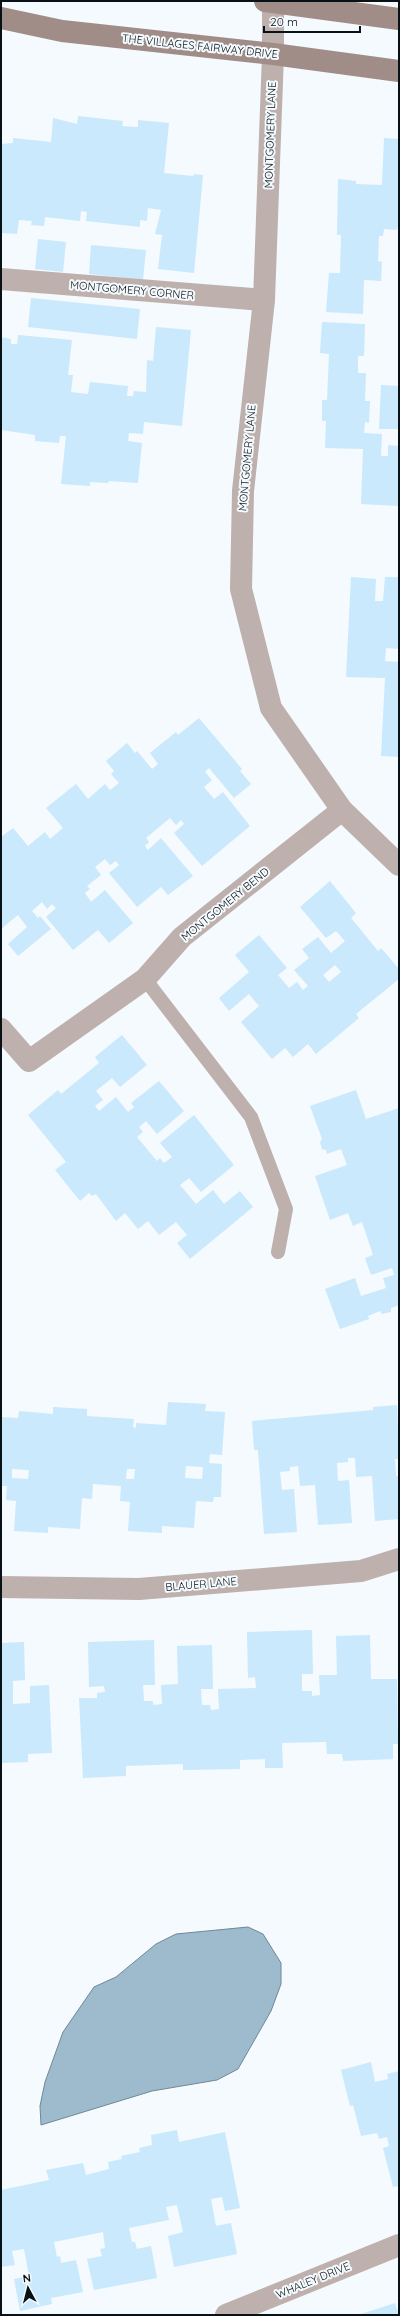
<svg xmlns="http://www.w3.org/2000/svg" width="400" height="2316" viewBox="0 0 400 2316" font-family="Quicksand,sans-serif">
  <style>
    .water { fill: #9dbbcd; stroke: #708896 }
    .building { fill: #cae9fc; fill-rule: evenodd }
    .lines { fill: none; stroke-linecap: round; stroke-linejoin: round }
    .lane { stroke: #beb0ac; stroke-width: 14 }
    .street { stroke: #beb0ac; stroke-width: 22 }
    .secondary { stroke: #a18d87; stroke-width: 22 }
    .labels { text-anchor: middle; stroke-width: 4; stroke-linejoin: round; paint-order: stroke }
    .street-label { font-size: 11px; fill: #071116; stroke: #f4fafd }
  </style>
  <rect width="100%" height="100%" fill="#f4fafd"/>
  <path class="water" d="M 248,1927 L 263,1934 L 281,1963 L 281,1984 L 271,2011 L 238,2069 L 217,2080 L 152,2091 L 41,2125 L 40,2106 L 45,2082 L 63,2032 L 94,1987 L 116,1977 L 156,1944 L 176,1934 Z"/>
  <path class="building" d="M 78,116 L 123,121 L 122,126 L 138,127 L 138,120 L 169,123 L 164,173 L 193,176 L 194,174 L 203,175 L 194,273 L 158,269 L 162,235 L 155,234 L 161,210 L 148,208 L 147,221 L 140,220 L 140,227 L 86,221 L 87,212 L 81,211 L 80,221 L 45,217 L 44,226 L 31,225 L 32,221 L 19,220 L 17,234 L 1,233 L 1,144 L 13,143 L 13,138 L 51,142 L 53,118 L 77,124 Z
    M 384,138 L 399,139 L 399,223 L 397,230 L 384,229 L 383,236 L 379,236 L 378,261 L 382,262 L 381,281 L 364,280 L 363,314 L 326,312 L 329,273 L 340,273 L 341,235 L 337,235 L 338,179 L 356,181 L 356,184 L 382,185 Z
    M 38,239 L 66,242 L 63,272 L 35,269 Z
    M 91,245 L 146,250 L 143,280 L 89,274 Z
    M 31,298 L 140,309 L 137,339 L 28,327 Z
    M 322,322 L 365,324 L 364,356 L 358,356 L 358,373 L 366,373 L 365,401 L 370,401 L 369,423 L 365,422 L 364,433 L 382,434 L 381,456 L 388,456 L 388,445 L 399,446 L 399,506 L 361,504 L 363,449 L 325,448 L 326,421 L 322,421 L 322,400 L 327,400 L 329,354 L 320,353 Z
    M 156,327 L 191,330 L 182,426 L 144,422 L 143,434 L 129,433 L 128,441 L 142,443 L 138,483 L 109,481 L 108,483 L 90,482 L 90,486 L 61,484 L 66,436 L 60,436 L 59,443 L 35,441 L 35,435 L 1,430 L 1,337 L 11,339 L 11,344 L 17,344 L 18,335 L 72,340 L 68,375 L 73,375 L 71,392 L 88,394 L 90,382 L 128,386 L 127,396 L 133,396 L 134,391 L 146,392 L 147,360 L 153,361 Z
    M 381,385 L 399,386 L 399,429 L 379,429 Z
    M 351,577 L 376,579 L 375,601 L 383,601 L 385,577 L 399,577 L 399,649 L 386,648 L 385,661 L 399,662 L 399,757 L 381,756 L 385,678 L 346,677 Z
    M 199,718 L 242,769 L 240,771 L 251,784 L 234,798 L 209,768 L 205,772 L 212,780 L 204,787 L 214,799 L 223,792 L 250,826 L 202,866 L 174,833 L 184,824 L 181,820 L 176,825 L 170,818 L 146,838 L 149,842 L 145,846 L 148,850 L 161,838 L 193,876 L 168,895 L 161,887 L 137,907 L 109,873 L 119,865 L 116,861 L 110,865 L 105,859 L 95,867 L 101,875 L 87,886 L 90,889 L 85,893 L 91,902 L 105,890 L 133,923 L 109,943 L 98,930 L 73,950 L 46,917 L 56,908 L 52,904 L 47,909 L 42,902 L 32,911 L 38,918 L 40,916 L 51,929 L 18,956 L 8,944 L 27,927 L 18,915 L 1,929 L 1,837 L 13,828 L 28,846 L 45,832 L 50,839 L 63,828 L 46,808 L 76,784 L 88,799 L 105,784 L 110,790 L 119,783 L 111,774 L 114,771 L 106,761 L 127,743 L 135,753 L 137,751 L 152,769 L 158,764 L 150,753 L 176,732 L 178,735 Z
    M 330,881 L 356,913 L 351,918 L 378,951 L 381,948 L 399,969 L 399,979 L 356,1014 L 359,1018 L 316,1054 L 308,1044 L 293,1057 L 285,1048 L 272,1059 L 241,1022 L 259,1006 L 249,994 L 229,1011 L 219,998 L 249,972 L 235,955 L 259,935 L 287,968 L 278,975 L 289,988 L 297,982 L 303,990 L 308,986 L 294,970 L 309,958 L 302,949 L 318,937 L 331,953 L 345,941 L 336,931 L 326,938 L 300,907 ZM 335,965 L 341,972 L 329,982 L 323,975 Z
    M 122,1035 L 147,1065 L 120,1087 L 112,1078 L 96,1091 L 103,1100 L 95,1106 L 99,1111 L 116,1097 L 128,1112 L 134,1107 L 131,1103 L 159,1081 L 184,1111 L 157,1134 L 146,1121 L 139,1127 L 143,1132 L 137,1137 L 157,1161 L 160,1158 L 164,1163 L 172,1157 L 160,1143 L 194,1115 L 234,1165 L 201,1192 L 189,1178 L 180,1185 L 196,1204 L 213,1190 L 224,1204 L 240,1191 L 253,1207 L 190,1259 L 177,1243 L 187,1235 L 176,1222 L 159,1235 L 148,1221 L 138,1229 L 125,1213 L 116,1221 L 96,1194 L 92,1196 L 89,1193 L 80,1201 L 55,1170 L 66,1162 L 28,1115 L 58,1090 L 61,1094 L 99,1063 L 95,1057 Z
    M 356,1090 L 366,1119 L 399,1108 L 399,1305 L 391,1308 L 391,1312 L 382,1314 L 380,1311 L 368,1316 L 369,1319 L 340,1329 L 325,1289 L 355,1278 L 361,1296 L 386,1288 L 383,1278 L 394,1275 L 392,1268 L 371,1275 L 365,1258 L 373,1255 L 362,1222 L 353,1226 L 348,1213 L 330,1220 L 315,1176 L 347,1165 L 341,1149 L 327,1154 L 326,1150 L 322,1149 L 320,1142 L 322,1139 L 310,1106 Z
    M 168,1402 L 206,1404 L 205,1411 L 225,1412 L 222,1455 L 210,1454 L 209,1463 L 222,1464 L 221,1497 L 214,1497 L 213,1502 L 196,1501 L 194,1528 L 162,1526 L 162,1533 L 128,1531 L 130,1502 L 120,1501 L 121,1486 L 93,1484 L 92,1499 L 82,1498 L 80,1529 L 48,1527 L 48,1533 L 14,1531 L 16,1501 L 6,1500 L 7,1486 L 1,1486 L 1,1417 L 18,1418 L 19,1411 L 53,1414 L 53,1407 L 87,1409 L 87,1416 L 134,1419 L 133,1427 L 136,1428 L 136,1423 L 166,1425 ZM 186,1466 L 203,1467 L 202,1479 L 185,1478 ZM 12,1469 L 29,1470 L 28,1479 L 12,1478 ZM 127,1469 L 135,1469 L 134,1479 L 126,1479 Z
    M 397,1405 L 399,1459 L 395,1459 L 396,1476 L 399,1476 L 399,1519 L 375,1521 L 372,1476 L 356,1477 L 355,1458 L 348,1458 L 348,1462 L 337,1463 L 338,1481 L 349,1480 L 352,1523 L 318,1525 L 315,1485 L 300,1486 L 298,1466 L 290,1467 L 290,1471 L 280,1472 L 282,1490 L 294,1489 L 297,1532 L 264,1534 L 258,1450 L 254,1450 L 252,1421 L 373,1410 L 373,1407 Z
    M 312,1630 L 313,1674 L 302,1674 L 302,1691 L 312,1691 L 312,1696 L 320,1695 L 319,1675 L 337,1675 L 336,1636 L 370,1635 L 371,1679 L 397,1679 L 398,1744 L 393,1744 L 393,1759 L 343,1761 L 342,1754 L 327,1754 L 326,1742 L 282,1743 L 283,1768 L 265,1768 L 265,1759 L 240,1760 L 240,1769 L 183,1770 L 183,1764 L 126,1766 L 126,1776 L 83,1778 L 79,1698 L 97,1698 L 97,1693 L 105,1692 L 104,1686 L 89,1687 L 88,1642 L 154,1640 L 155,1685 L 143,1685 L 144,1701 L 153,1701 L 153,1705 L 162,1704 L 161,1685 L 178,1684 L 177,1646 L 212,1645 L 213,1689 L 201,1689 L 202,1705 L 210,1705 L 211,1710 L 219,1709 L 218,1689 L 256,1688 L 255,1677 L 248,1678 L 247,1632 Z
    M 24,1642 L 25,1680 L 13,1681 L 13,1704 L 30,1703 L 30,1686 L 49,1685 L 52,1753 L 28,1754 L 28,1762 L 1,1763 L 1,1643 Z
    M 371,2062 L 375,2082 L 388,2079 L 387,2074 L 399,2071 L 399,2186 L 393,2187 L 383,2148 L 389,2146 L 387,2137 L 379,2139 L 377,2133 L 361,2136 L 353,2105 L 350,2106 L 341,2070 Z
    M 177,2130 L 179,2142 L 225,2132 L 240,2208 L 225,2211 L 222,2197 L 211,2199 L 216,2226 L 231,2223 L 237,2254 L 174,2267 L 168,2236 L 183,2232 L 177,2205 L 166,2207 L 169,2220 L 129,2228 L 132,2242 L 135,2242 L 137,2249 L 151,2246 L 157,2278 L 94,2290 L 87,2259 L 102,2256 L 100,2249 L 105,2248 L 103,2232 L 54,2242 L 57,2257 L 60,2256 L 61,2263 L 76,2260 L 83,2292 L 51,2298 L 52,2304 L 20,2311 L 14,2279 L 29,2276 L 24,2249 L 12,2251 L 15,2265 L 1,2267 L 1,2190 L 49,2180 L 46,2170 L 83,2163 L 86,2175 L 109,2169 L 108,2162 L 122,2159 L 121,2156 L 140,2152 L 139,2148 L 152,2145 L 151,2135 Z
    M 395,2303 L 399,2315 L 358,2315 Z"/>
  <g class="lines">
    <path class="lane" d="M 145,979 L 251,1117 L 286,1209 L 278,1252"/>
    <path class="street" d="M 273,2 L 273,54 L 264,300 L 243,491 L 241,589 L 271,708 L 342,810 L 399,865
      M 1,279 L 264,300
      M 1,1029 L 29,1061 L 145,979 L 182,937 L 342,810
      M 1,1587 L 139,1589 L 361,1571 L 399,1559
      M 226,2315 L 399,2245"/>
    <path class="secondary" d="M 265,1 L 399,19
      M 1,18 L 62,31 L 273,54 L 399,71"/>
  </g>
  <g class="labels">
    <g class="street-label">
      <text transform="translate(200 46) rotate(6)" y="4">THE VILLAGES FAIRWAY DRIVE</text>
      <text transform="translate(270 135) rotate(-88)" y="4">MONTGOMERY LANE</text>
      <text transform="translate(132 290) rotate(5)" y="4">MONTGOMERY CORNER</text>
      <text transform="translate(247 458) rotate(-85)" y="4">MONTGOMERY LANE</text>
      <text transform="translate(225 904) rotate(-39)" y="4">MONTGOMERY BEND</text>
      <text transform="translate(201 1584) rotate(-5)" y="4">BLAUER LANE</text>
      <text transform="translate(313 2280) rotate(-22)" y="4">WHALEY DRIVE</text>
    </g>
  </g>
  <rect width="400" height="2316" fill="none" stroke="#071116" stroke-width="4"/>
  <g transform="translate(28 2288) rotate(353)" stroke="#f4fafd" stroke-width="3" paint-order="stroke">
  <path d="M0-3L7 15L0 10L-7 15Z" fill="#071116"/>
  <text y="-6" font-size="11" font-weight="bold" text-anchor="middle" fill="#071116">N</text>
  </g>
  <path d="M264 26v6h96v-6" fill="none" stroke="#071116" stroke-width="2"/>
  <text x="270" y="26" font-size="12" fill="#071116" stroke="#f4fafd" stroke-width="3" paint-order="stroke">20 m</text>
</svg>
